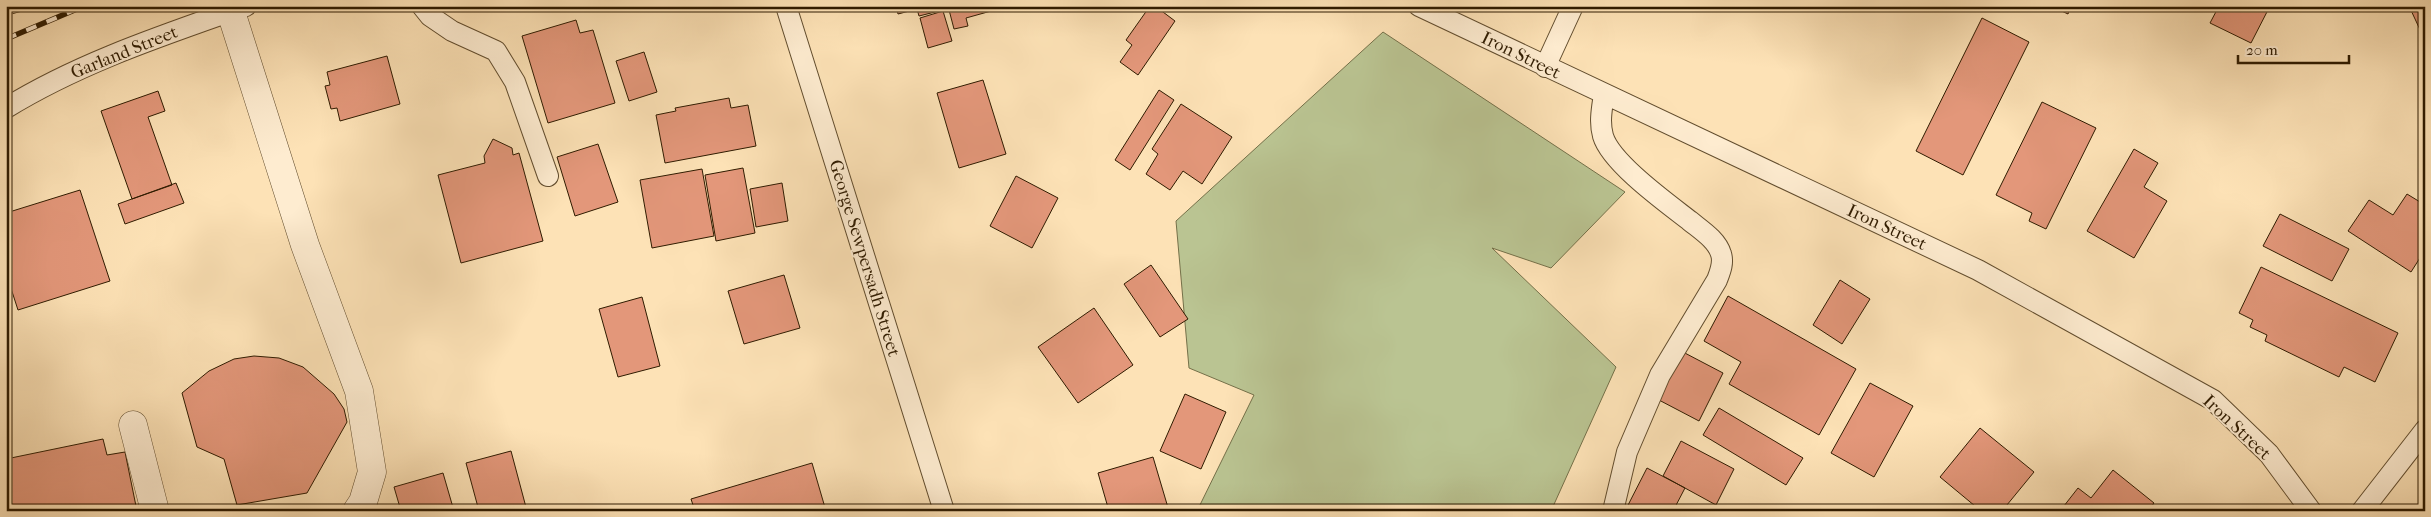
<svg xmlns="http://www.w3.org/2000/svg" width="2431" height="517" viewBox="0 0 2431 517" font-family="'IM FELL French Canon',serif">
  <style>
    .green { fill: #bac492; stroke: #747049 }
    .building { fill: #e3977a; stroke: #2f1b00 }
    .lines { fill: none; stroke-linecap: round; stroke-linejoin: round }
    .service-casing { stroke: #624d2e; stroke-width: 22 }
    .minor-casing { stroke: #624d2e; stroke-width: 29 }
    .service { stroke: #feecd0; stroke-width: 20 }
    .minor { stroke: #feecd0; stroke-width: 28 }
    .rail-casing { stroke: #2f1b00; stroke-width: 5.5 }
    .rail { stroke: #feecd0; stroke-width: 4; stroke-dasharray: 11; stroke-linecap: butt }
    .labels { text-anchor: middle; stroke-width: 4; stroke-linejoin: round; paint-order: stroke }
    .street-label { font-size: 18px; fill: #2f1b00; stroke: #feecd0 }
  </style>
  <rect width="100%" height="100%" fill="#fde2b6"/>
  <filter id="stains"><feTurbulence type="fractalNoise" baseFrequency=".004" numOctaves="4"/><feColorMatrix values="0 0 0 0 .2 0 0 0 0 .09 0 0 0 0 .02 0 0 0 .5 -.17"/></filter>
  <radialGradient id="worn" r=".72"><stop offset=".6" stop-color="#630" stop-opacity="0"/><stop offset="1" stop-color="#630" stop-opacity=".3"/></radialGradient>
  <path class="green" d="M 1383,32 L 1625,192 L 1551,268 L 1492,248 L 1616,367 L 1551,511 L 1197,511 L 1254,395 L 1189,368 L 1176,221 Z"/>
  <path class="building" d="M 896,6 L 938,6 L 939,11 L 919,16 L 917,9 L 898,14 Z
    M 948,6 L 1009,6 L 966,18 L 968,26 L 954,29 Z
    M 1150,6 L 1155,6 L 1175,21 L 1138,75 L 1120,62 L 1132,45 L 1126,40 Z
    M 2051,6 L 2071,6 L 2068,14 Z
    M 2219,6 L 2270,6 L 2251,43 L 2210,23 Z
    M 2409,6 L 2425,6 L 2425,32 L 2422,34 Z
    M 943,11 L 952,41 L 928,48 L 920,18 Z
    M 1982,18 L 2029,42 L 1963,175 L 1916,151 Z
    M 576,20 L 580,33 L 593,30 L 615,103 L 548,123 L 522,36 Z
    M 644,52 L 657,92 L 629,101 L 616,61 Z
    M 387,56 L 400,104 L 340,121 L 337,108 L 331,109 L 325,86 L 330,85 L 327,72 Z
    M 983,80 L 1006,154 L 959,168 L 937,93 Z
    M 1159,90 L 1174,100 L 1130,170 L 1115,160 Z
    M 158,91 L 165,111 L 148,117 L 172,185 L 132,199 L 101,111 Z
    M 729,98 L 731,108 L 748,105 L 756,146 L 665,163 L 656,115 L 676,111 L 675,108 Z
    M 2042,102 L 2096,128 L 2046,229 L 2029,221 L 2032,213 L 1996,195 Z
    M 1181,104 L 1232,137 L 1202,184 L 1183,171 L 1170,190 L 1146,174 L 1158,154 L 1152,149 Z
    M 493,139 L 512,148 L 513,155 L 519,153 L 543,241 L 461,263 L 438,175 L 485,163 L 484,156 Z
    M 598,144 L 618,202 L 575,216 L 557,157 Z
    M 2134,149 L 2158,163 L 2144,187 L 2167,201 L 2134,258 L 2087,231 Z
    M 743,168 L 755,233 L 716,241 L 705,175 Z
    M 702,169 L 714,236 L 652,248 L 640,180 Z
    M 1016,176 L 1058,198 L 1032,248 L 990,226 Z
    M 176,183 L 184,203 L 125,224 L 118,204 Z
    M 782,183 L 788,221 L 756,227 L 750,189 Z
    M 80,190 L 110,281 L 18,310 L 6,273 L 6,213 Z
    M 2407,194 L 2425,205 L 2425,250 L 2411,272 L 2348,231 L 2369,200 L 2393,215 Z
    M 2280,214 L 2349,249 L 2332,281 L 2263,246 Z
    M 1151,265 L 1188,319 L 1160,337 L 1124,284 Z
    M 2261,267 L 2398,333 L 2375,382 L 2344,367 L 2339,377 L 2265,341 L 2267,335 L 2250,327 L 2253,320 L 2239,313 Z
    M 784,275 L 800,328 L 744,344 L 728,291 Z
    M 1840,280 L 1870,299 L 1842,344 L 1813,325 Z
    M 1728,296 L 1856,369 L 1819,435 L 1729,384 L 1741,362 L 1704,341 Z
    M 642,297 L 660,366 L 618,377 L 599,309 Z
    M 1094,308 L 1133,365 L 1078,403 L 1038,347 Z
    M 1681,351 L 1723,373 L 1699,421 L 1657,399 Z
    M 254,356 L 279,358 L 303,367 L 334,394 L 344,409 L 347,422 L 307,493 L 237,505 L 224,459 L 197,447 L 182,393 L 209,371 L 234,359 Z
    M 1870,383 L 1913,406 L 1874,477 L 1831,453 Z
    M 1185,394 L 1226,412 L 1201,469 L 1160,451 Z
    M 1719,408 L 1803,458 L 1786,485 L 1703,435 Z
    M 1980,428 L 2034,472 L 2002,511 L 1981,511 L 1940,477 Z
    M 103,439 L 107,455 L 125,452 L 137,511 L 8,511 L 6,501 L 6,459 Z
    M 1681,441 L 1734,469 L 1716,505 L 1663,476 Z
    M 511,451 L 527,511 L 479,511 L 466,463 Z
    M 1153,457 L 1169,511 L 1109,511 L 1098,473 Z
    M 812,463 L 826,511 L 695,511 L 691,499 Z
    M 1647,468 L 1685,488 L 1673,511 L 1625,511 Z
    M 2113,470 L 2154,503 L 2148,511 L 2060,511 L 2078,488 L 2091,498 Z
    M 443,473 L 454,511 L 401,511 L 394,487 Z"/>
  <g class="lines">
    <g class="service-casing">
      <path id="service" d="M 422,6 L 430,16 L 452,31 L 496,51 L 515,82 L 548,176
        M 786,6 L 944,511
        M 1419,6 L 1978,270 L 2213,400 L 2269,454 L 2311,511
        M 1545,67 L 1573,6
        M 1604,94 C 1602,108 1599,122 1603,136 C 1611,163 1667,203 1690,221 C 1701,230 1717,240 1721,254 C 1724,263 1720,272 1717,280 L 1660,375 L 1627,452 L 1613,511
        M 6,108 C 81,62 164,35 246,6
        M 2362,511 L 2425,430"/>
    </g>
    <g class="minor-casing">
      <path id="minor" d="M 231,12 L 305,245 L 359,391 L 372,472 L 363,502 L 357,511
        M 133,425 L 155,511"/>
    </g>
    <use href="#service" class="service"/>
    <use href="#minor" class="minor"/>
    <g class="rail-casing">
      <path id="rail" d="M 6,13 L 31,6
        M 6,39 L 84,6"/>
    </g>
    <use href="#rail" class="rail"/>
  </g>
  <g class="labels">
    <g class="street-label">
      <text transform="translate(124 52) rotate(-22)" y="6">Garland Street</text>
      <text transform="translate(1521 55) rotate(26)" y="6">Iron Street</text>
      <text transform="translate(1887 227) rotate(25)" y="6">Iron Street</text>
      <text transform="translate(865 258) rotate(73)" y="6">George Sewpersadh Street</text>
      <text transform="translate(2237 427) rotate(43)" y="6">Iron Street</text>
    </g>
  </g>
  <rect width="2431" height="517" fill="none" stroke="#fde2b6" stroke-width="25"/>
  <rect x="8" y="8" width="2416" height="502" fill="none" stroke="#2f1b00" stroke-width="2.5"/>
  <rect x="12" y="12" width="2406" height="492" fill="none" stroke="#2f1b00"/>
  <path d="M2238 55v8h111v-8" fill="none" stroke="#2f1b00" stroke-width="2.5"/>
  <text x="2246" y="55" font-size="15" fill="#2f1b00" stroke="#feecd0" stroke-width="4" paint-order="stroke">20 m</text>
  <rect width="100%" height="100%" filter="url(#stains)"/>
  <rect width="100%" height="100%" fill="url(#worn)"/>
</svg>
